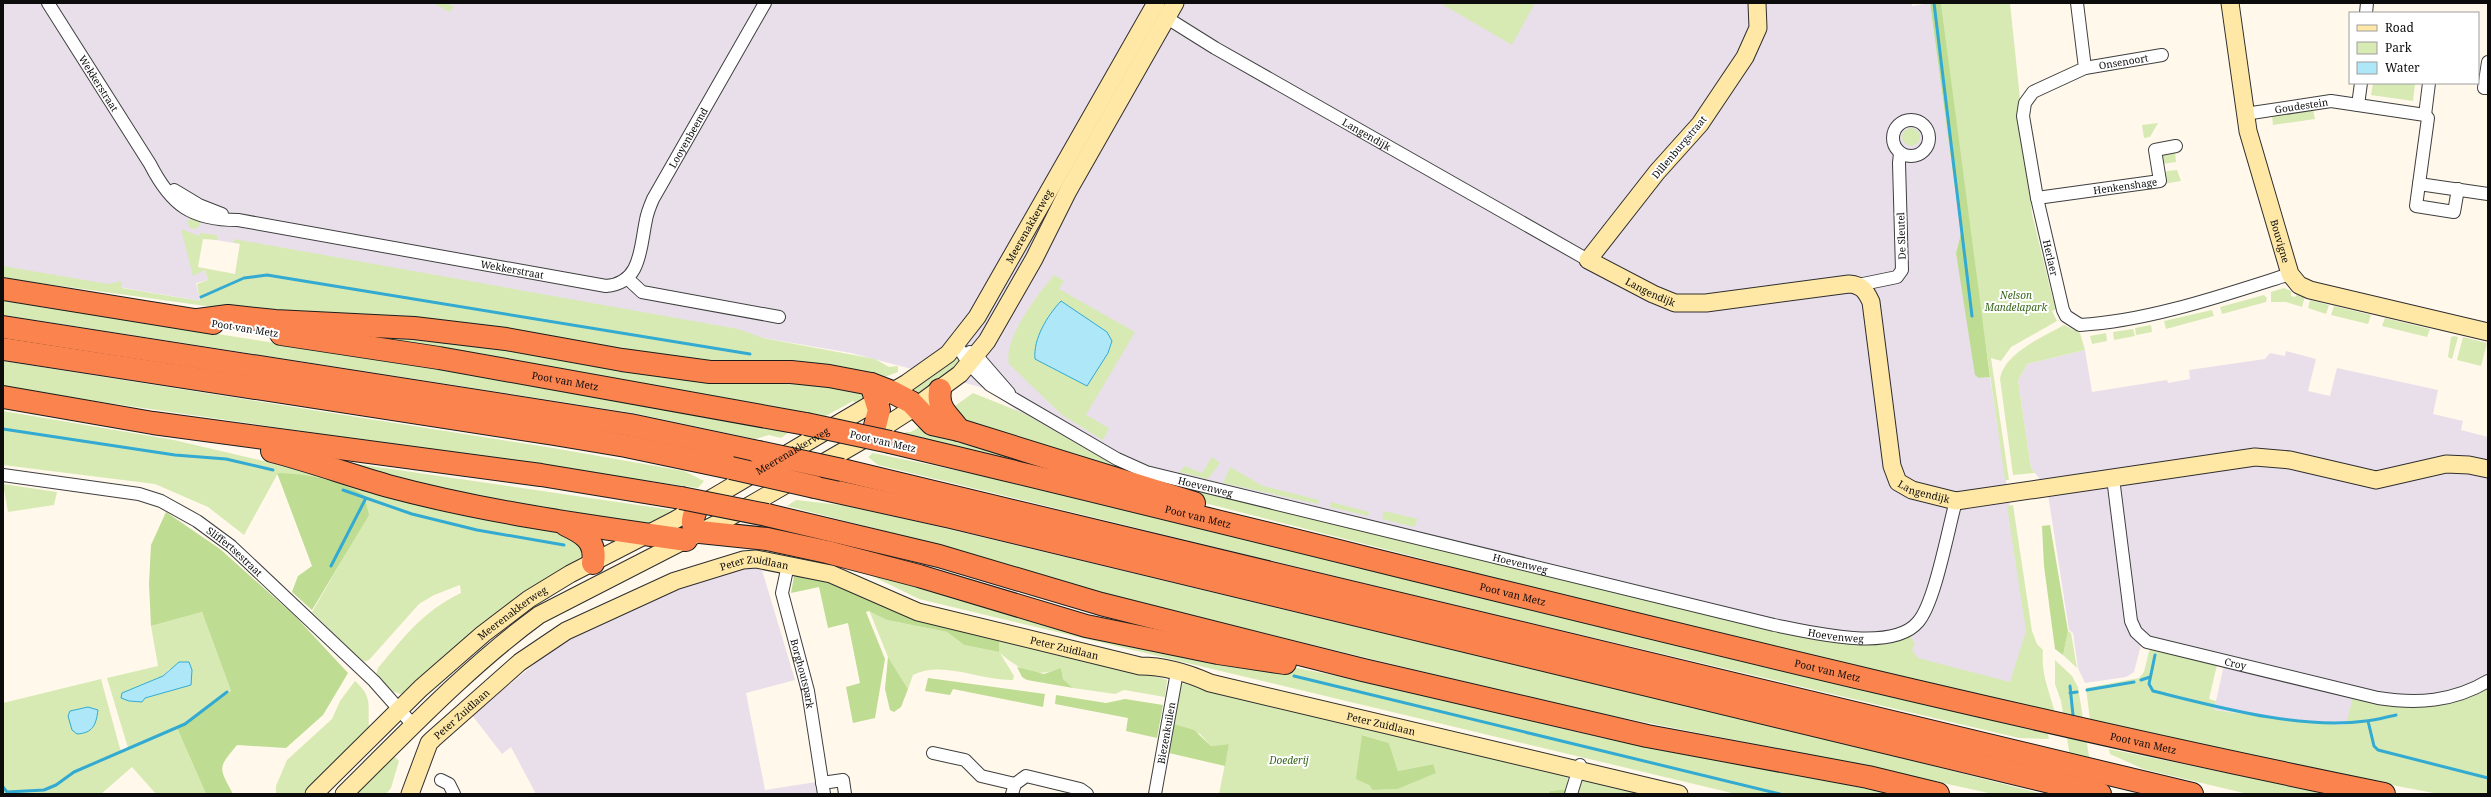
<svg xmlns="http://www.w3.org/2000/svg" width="2491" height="797" viewBox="0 0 2491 797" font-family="'Noto Serif',serif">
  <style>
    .industrial { fill: #e8dfeb }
    .green { fill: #d8eab3; fill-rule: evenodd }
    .forest { fill: #bedc92 }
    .water { fill: #ade7f8; stroke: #32aad2 }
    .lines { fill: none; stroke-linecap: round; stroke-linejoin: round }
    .stream { stroke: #32aad2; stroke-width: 3 }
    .street-casing { stroke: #3f3f3f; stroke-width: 14 }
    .secondary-casing { stroke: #2e2e2e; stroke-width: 19 }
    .highway-casing { stroke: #1d1d1d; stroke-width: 24 }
    .street { stroke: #fff; stroke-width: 12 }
    .secondary { stroke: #ffe8a6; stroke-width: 17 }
    .highway { stroke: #fa834e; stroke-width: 22 }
    .highway-bridge-casing { stroke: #1d1d1d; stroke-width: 24; stroke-linecap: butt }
    .highway-bridge { stroke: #fa834e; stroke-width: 22 }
    .labels { text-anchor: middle; stroke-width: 4; stroke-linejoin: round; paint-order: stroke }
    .street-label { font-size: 10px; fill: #0c0c0c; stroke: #fff }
    .park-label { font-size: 10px; font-style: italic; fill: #35651a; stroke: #fff }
  </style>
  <rect width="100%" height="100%" fill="#fff8eb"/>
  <path class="industrial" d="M 3,3 L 1912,3 L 1912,6 L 1930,3 L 1961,233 L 1956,253 L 1979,378 L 1990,377 L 2029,631 L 2013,685 L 1137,482 L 1040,426 L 984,388 L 851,353 L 602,310 L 378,267 L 186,235 L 194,274 L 205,270 L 208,280 L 196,283 L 200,301 L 3,267 Z
    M 2085,350 L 2092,392 L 2167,380 L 2168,383 L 2190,379 L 2189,370 L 2265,359 L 2270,353 L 2285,356 L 2286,351 L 2316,359 L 2308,391 L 2330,396 L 2337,368 L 2438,390 L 2433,414 L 2463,421 L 2461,430 L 2488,437 L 2488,689 L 2479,696 L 2454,705 L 2346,725 L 2214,710 L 2224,665 L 2141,645 L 2134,672 L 2126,677 L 2085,683 L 2078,668 L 2073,633 L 2069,630 L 2047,488 L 2031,468 L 2018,381 L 2027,364 Z
    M 743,565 L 762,570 L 795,680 L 746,693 L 765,790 L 816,782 L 817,794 L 536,794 L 511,747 L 502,754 L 472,715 L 564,640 L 683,586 Z"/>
  <path class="green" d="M 433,3 L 448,3 L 454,7 L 449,12 Z
    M 1440,3 L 1535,3 L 1512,45 Z
    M 1941,3 L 2010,3 L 2032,214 L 2053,300 L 2057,300 L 2059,308 L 2052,311 L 2057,321 L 2011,347 L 2001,361 L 1991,358 L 2009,480 L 2005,480 L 1973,255 Z
    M 2373,83 L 2415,83 L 2413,101 L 2371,95 Z
    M 2313,109 L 2315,119 L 2273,125 L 2272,116 Z
    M 2158,123 L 2150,137 L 2144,138 L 2142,125 Z
    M1902 137a9 9 0 1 1 18 0a9 9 0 1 1-18 0Z
    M 2175,151 L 2176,162 L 2162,164 L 2161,153 Z
    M 2177,170 L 2181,181 L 2164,184 L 2165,174 L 2167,171 Z
    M188 223a6 6 0 1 1 12 0a6 6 0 1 1-12 0Z
    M 181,229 L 199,236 L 200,233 L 217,235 L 217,240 L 203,239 L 198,267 L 235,274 L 240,243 L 234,243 L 234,239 L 738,329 L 763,338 L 875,359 L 889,367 L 898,366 L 898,372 L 885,377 L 876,378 L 740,366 L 213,307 L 3,278 L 3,266 L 108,284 L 122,281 L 122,288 L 200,301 L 197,284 L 208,280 L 205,270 L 193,276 Z
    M 1054,275 L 1064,281 L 1059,289 L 1135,332 L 1086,415 L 1109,428 L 1103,440 L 1062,415 L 1009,364 C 1003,338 1038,295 1054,275 Z
    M 2284,288 L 2291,291 L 2291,296 L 2295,297 L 2299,292 L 2305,296 L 2302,307 L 2286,302 L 2271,302 L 2271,292 Z
    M 2264,295 L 2267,298 L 2266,302 L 2222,314 L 2220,307 Z
    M 3,300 L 559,388 L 725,418 L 788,433 L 781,438 L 769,435 L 755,439 L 633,413 L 3,315 Z
    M 2310,300 L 2329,305 L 2326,314 L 2308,308 Z
    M 2334,306 L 2371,315 L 2368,324 L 2331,315 Z
    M 2212,310 L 2214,316 L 2166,329 L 2164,321 Z
    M 2385,318 L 2430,329 L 2427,337 L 2382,326 Z
    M 2064,325 L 2080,333 L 2085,350 L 2027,364 L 2018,381 L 2031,468 L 2035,473 L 2013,475 L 2000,379 C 2004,353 2043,337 2064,325 Z
    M 2151,325 L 2152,332 L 2136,335 L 2135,328 Z
    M 2133,329 L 2135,336 L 2114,340 L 2113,332 Z
    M 416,331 L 787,380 L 869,394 L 858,405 L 853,401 L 822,418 L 326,334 Z
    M 2106,333 L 2107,341 L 2092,344 L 2090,336 Z
    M 2454,336 L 2458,337 L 2452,359 L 2448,357 L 2451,337 Z
    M 2463,337 L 2487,343 L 2481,366 L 2457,360 Z
    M 961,356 L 963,360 L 917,400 L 907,390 L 956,357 Z
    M 3,361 L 553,448 L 684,471 L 704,481 L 698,488 L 32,392 L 3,386 Z
    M 973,393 L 1023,413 L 1112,464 L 1145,479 L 1805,637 L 1910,636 L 1915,644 L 1912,650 L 1918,658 L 2010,682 L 2026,631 L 2007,506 L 2013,505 L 2032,631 L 2037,644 L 2043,650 C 2041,676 2049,689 2055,713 L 1936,690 L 1897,675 L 1525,589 L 1439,563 L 1197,501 L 965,421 L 952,408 Z
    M 3,411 L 174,440 L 580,535 L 585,558 L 404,695 L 391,691 L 376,675 L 378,668 C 406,635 422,612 461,593 L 460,585 L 434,595 L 419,604 L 369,660 L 363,662 L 312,612 L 368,515 L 278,473 L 244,535 L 208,507 L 155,484 L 3,465 Z
    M 924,424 L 1196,508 L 902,437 L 906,432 L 911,432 Z
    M 873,453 L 965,472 L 1891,692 L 2048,734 L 2049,739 L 2019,738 L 1396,591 L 878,465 L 868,457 Z
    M 1212,457 L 1220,463 L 1208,479 L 1179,472 L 1185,466 L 1202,473 Z
    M 325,458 L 343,462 L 679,511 L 649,529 L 394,485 Z
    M 1230,467 L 1263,486 L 1319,500 L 1318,504 L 1223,483 Z
    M 3,484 L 57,492 L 54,505 L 8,512 Z
    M 796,500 L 849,506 L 948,529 L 1874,751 L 2043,794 L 1993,794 L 1870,767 L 1578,709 L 1173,611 L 1034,574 L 943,546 L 787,506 Z
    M 1331,502 L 1369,512 L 1368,516 L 1330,507 Z
    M 1384,511 L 1418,519 L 1414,527 L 1382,519 Z
    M 864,572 L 1292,667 L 1372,683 L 1602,738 L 1913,794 L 1736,794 L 919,599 Z
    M 869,610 L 887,620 L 947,632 L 964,645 L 999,652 L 999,636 L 1136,670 L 1167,680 L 1165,697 L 1124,690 L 1115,694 L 1073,688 L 1063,679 L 1061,668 C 1035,679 1020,670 1000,653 L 1014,676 L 1013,680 C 981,681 942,660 913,675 L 908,689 L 888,657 Z
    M 202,612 L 231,691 L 190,721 L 177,728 L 206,794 L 156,794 L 132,767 L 101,794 L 3,794 L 3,703 L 101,679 L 119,745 L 121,751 L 128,748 L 107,678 L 158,666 L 151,626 ZM 169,669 L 191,685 L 145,698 L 142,702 L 129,701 L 122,693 L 163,676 Z
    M 2068,631 L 2071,633 L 2077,668 L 2063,655 Z
    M 2152,649 L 2217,665 L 2209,699 L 2216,701 L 2214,710 L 2313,723 L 2346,725 L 2353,697 C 2401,708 2442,714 2488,689 L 2488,794 L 2439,794 L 2334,774 L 2090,720 L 2086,688 L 2139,678 L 2144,672 L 2149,651 Z
    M 2055,660 L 2072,676 L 2078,687 L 2095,794 L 2076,794 L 2061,701 L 2055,684 Z
    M 355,681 C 374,698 367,706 369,727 L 304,794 L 276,794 L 276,786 L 287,760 L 332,719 L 340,701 Z
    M 1181,683 L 1269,701 L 1567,773 L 1569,789 L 1550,791 L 1547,794 L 1219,794 L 1229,744 L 1211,746 L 1200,734 L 1174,724 ZM 1363,735 L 1389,743 L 1398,771 L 1432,764 L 1435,773 L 1398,789 L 1374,790 L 1369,785 Z
    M 2109,749 L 2330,794 L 2248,794 L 2143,769 L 2110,754 Z
    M 392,754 L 399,761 L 391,788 L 386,794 L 352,794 Z
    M 1587,777 L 1657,794 L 1575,794 L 1580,782 Z"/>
  <path class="forest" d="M 1930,3 L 1941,3 L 1990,377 L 1979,378 L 1975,375 L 1956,253 L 1961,233 Z
    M 277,473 C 308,474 337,479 364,495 L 369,515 L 312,610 L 292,592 L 298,576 L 312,566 Z
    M 166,512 L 220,549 L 295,616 L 348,673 L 323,715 L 286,748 L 237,745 C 217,769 219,767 233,794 L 206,794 L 177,728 L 190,721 L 231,691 L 202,612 L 151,626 L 149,584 L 151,545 Z
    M 2050,525 L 2068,631 L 2063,655 L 2055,649 L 2044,566 L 2042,526 Z
    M 795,571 L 999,636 L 999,652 L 964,645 L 947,632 L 887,620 L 869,611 L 866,612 L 885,659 L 875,718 L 853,723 L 846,687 L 860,683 L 848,623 L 828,628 L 819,587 L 791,593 Z
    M 888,657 L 908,689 L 901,707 L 894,712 L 890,710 L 885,689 Z
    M 1017,667 L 1044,674 L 1061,668 L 1063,679 L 1073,688 L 1027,680 L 1022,677 Z
    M 928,678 L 1045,694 L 1043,707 L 953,689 L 950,695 L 925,691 Z
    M 1056,695 L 1106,703 L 1125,699 L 1163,705 L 1157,738 L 1126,731 L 1128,718 L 1055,704 Z
    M 1174,724 L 1194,730 L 1211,746 L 1229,744 L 1225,766 L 1169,753 Z
    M 1362,735 L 1389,743 L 1398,771 L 1433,764 L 1436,773 L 1398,789 L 1373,790 L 1369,785 L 1356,779 Z
    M 1569,789 L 1567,794 L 1548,794 L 1550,791 Z"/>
  <path class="water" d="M 1061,301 L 1107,332 L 1112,341 L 1108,353 L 1087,386 L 1035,359 C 1033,339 1047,316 1061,301 Z
    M 179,662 L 189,662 L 192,670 L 191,685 L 145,698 L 142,702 L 129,701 L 121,698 L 122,693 L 163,676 Z
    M 88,707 L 98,710 C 96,725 93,733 77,734 L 72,730 L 68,716 L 70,711 Z"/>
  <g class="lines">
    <path class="stream" d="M 1934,3 L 1972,316
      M 201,297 L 244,278 L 267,275 L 750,354
      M 3,429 L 175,455 L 226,459 L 273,470
      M 343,490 L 412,514 L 477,530 L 564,545
      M 331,566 L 366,498
      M 2155,655 L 2149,684 L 2153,691 C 2218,707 2300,730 2366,721 C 2376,720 2386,717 2396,715
      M 1294,676 L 1780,794
      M 2141,680 L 2150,677
      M 2070,686 L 2073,715
      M 2087,690 L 2134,682
      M 2070,693 L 2077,692
      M 2368,721 L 2374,746 L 2378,750 L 2488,778
      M 3,787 L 7,792 L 44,790 L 56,785 L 74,772 L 185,724 L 227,692"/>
    <g class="street-casing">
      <g id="street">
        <path id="s1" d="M 48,3 L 150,164 C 171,205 191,220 238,220 L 606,286 C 642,283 640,247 646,220 C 647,213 650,206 653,199 L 765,3"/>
        <path id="s2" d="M 2077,3 L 2085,68 L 2033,92 L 2025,103 L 2023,116 L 2037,198 L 2063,310 L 2066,316 L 2080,325 C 2149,321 2224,295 2290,274"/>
        <path d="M 2366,13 L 2367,3"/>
        <path id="s3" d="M 1167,18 L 1215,48 L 1588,260"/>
        <path d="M 2488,62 L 2484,88 L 2488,88"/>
        <path id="s4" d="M 2085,68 L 2162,55"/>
        <path d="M 2358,105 L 2361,83"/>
        <path id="s5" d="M 2245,114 L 2331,101 L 2425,115 L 2428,118 L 2416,206 L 2454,212 L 2458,189"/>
        <path d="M 2425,115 L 2429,83"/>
        <circle cx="1911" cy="138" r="18"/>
        <path d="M 2419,184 L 2488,194"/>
        <path d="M 174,190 L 199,205 L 222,214"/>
        <path id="s6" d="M 2037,198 L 2160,181 L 2155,150 L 2176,146"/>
        <path d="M 627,278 L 642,292 L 779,317"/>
        <path d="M 1858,285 L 1897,277 L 1902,270 L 1899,163 L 1900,153"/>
        <path id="s7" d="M 957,345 L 969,364 L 990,385 L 1117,459 L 1146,472 L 1774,625 C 1809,632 1892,653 1918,622 C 1935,603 1948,529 1956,501"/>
        <path d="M 970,352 L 976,355 L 1009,393"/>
        <path id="s8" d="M 3,475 L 139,494 L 161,501 L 197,521 L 231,546 L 374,681 L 413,725"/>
        <path id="s9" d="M 2113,478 L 2131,621 L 2136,632 L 2147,642 L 2378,698 C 2417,704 2453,702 2488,681"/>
        <path id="s10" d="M 788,565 L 782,593 L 808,691 L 824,794"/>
        <path d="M 933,753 L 965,760 L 981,776 L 1015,784"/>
        <path d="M 441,780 L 449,784 L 454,794"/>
        <path d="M 822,783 L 843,780 L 845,794"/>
        <path d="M 1012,794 L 1015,784 L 1026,776 L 1080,789 L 1087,794"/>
        <path id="s11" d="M 1155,794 L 1177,672"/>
        <path d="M 1571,794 L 1580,765"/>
      </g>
    </g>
    <g class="secondary-casing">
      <g id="secondary">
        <path id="s12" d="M 1757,3 L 1758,28 L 1745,57 L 1700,124 L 1657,172 L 1588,260 L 1653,294 L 1675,303 L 1706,303 L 1849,284 C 1862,285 1866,291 1871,302 L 1892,466 L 1898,482 L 1912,490 L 1956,501 L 2255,457 L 2290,460 L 2376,480 L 2446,464 L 2469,465 L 2488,469"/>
        <path id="s13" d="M 2230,3 L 2248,131 L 2290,274 L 2299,285 L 2310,290 L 2488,332"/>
        <path id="s14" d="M 314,794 L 421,688 L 483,634 L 529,599 L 570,574 L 675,520 L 907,383 L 948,354 L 977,317 L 1156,3"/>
        <path d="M 344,794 C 407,732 468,667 539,615 L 728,518 L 873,434 L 915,407 L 960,374 L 987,341 L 1034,259 L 1068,191 L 1175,3"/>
        <path id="s15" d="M 410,794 L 429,743 L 433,739 L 520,662 L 566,631 L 675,581 L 743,560 L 756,559 L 831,574 L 918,612 L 1140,666 C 1164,666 1188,673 1210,683 L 1679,794"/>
      </g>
    </g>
    <g class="highway-casing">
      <g id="highway">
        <path d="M 3,289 L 213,323"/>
        <path d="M 198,320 L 228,316 L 275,321 L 414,328 L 506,339 L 622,360 L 710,372 L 791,372 L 829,376 L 871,384 L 892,392 L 911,402 L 932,424 L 959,430 L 1194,503"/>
        <path d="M 3,327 L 630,425 L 758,452"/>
        <path id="s16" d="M 281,334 L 439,358 L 806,424"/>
        <path d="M 3,349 L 554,434 L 626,446 L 731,468"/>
        <path d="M 871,384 L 879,410 L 873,434"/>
        <path d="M 940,390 C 937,410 949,415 959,430"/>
        <path d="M 3,397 L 153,423 L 541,475 L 681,498"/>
        <path id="s17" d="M 890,442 C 1388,560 1882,692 2384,794"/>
        <path d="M 272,451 C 311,461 349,475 388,486 C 485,512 587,526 686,540"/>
        <path d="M 842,470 L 2192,794"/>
        <path d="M 815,487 L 951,517 L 2100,794"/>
        <path d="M 698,505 C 694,515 688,526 700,532 L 767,539 L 827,552 L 919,576 L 1086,626 L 1218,653 L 1285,663"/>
        <path d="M 767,515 L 939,556 L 1101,604 L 1363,670 L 1647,736 L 1868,777 L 1938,794"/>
        <path d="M 566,525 C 583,533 597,541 593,563"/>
      </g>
    </g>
    <use href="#street" class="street"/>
    <use href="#secondary" class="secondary"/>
    <use href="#highway" class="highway"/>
    <g class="highway-bridge-casing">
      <path id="highway-bridge" d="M 806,424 L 890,442
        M 758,452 L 842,470
        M 731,468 L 815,487
        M 681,498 L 767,515"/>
    </g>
    <use href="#highway-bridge" class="highway-bridge"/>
  </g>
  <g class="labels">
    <g class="street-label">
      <text dy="4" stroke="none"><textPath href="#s4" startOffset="39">Onsenoort</textPath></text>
      <text dy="4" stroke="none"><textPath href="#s1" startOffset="95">Wekkerstraat</textPath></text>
      <text dy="4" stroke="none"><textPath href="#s5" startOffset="57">Goudestein</textPath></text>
      <text dy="4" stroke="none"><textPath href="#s3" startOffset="231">Langendijk</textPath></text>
      <text dy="4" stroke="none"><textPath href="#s1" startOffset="854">Looyenbeemd</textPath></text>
      <text transform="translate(1679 147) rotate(-50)" y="4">Dillenburgstraat</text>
      <text dy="4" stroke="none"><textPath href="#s6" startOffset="89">Henkenshage</textPath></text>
      <text dy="4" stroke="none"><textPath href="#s14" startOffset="928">Meerenakkerweg</textPath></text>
      <text transform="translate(1901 236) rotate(-92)" y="4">De Sleutel</text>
      <text dy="4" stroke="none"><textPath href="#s13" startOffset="244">Bouvigne</textPath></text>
      <text dy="4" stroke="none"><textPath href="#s2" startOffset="294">Herlaer</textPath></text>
      <text dy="4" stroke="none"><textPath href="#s1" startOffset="581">Wekkerstraat</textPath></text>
      <text dy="4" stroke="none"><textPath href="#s12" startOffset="384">Langendijk</textPath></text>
      <text transform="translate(245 328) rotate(9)" y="4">Poot van Metz</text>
      <text dy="4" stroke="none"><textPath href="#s16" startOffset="288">Poot van Metz</textPath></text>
      <text transform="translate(883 441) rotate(13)" y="4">Poot van Metz</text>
      <text dy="4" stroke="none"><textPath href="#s14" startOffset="593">Meerenakkerweg</textPath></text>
      <text dy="4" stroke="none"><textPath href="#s7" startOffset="292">Hoevenweg</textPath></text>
      <text dy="4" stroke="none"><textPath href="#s12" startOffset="827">Langendijk</textPath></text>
      <text dy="4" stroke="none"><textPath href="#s17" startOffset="317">Poot van Metz</textPath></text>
      <text dy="4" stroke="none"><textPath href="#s8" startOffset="250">Sliffertsestraat</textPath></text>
      <text dy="4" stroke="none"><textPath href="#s7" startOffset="616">Hoevenweg</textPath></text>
      <text dy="4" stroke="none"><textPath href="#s15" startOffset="434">Peter Zuidlaan</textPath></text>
      <text dy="4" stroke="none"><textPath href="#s17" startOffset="641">Poot van Metz</textPath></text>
      <text dy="4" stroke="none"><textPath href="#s14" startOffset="269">Meerenakkerweg</textPath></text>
      <text dy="4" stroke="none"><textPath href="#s7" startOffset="940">Hoevenweg</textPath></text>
      <text dy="4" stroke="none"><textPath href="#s15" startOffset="758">Peter Zuidlaan</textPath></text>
      <text dy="4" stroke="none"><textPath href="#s9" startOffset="262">Croy</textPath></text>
      <text dy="4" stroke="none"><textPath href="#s17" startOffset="965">Poot van Metz</textPath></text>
      <text dy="4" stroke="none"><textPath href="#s10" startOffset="112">Borghoutspark</textPath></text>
      <text dy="4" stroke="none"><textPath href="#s15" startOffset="98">Peter Zuidlaan</textPath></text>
      <text dy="4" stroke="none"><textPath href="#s15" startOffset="1084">Peter Zuidlaan</textPath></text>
      <text dy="4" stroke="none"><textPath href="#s11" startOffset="62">Biezenkuilen</textPath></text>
      <text dy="4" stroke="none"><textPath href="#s17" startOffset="1289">Poot van Metz</textPath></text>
    </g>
    <g class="park-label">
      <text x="2016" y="299">Nelson<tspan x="2016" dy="12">Mandelapark</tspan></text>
      <text x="1289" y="764">Doederij</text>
    </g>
  </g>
  <rect width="2491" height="797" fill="none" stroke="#0c0c0c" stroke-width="8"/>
  <rect x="2349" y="12" width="130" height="72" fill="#ffffff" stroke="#9e9e9e"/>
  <rect x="2357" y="25" width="20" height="6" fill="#ffe8a6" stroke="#9e9e9e"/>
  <text x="2385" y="32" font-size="12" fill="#0c0c0c">Road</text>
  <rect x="2357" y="42" width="20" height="12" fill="#d8eab3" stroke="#9e9e9e"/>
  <text x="2385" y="52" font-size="12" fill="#0c0c0c">Park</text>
  <rect x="2357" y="62" width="20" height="12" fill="#ade7f8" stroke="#9e9e9e"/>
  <text x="2385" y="72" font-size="12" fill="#0c0c0c">Water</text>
</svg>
